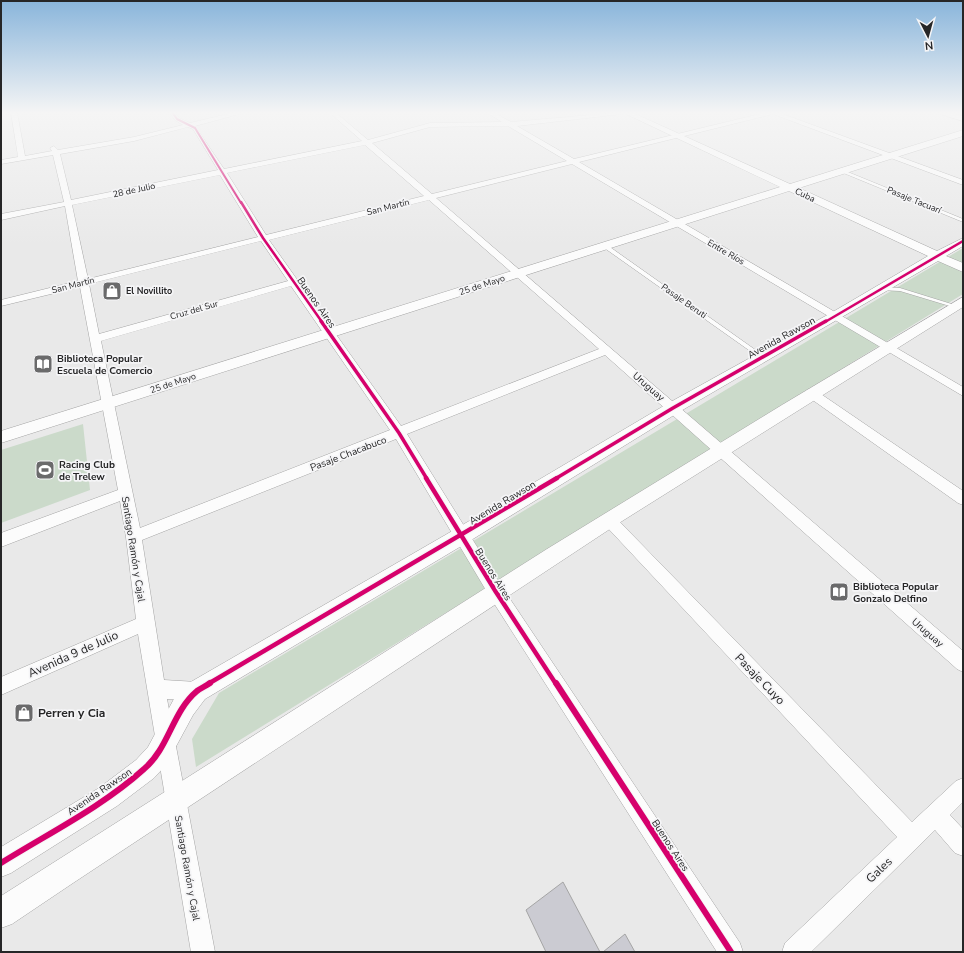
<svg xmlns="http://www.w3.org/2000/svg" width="964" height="953" viewBox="0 0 964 953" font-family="'Nunito Sans',sans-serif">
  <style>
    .green { fill: #cbdaca }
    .building { fill: #cbcbd2; stroke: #a5a5a5 }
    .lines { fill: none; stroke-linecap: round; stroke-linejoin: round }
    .service-casing { stroke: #a4a4a4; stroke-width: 1 }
    .minor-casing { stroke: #a4a4a4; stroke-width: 1 }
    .tertiary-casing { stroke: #a4a4a4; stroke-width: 1 }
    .service { fill: #fcfcfc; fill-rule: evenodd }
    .minor { fill: #fcfcfc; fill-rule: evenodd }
    .tertiary { fill: #fcfcfc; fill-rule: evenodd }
    .cycleway-far4-casing { stroke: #f5f5f7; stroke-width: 3.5 }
    .cycleway-far3-casing { stroke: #f5f5f7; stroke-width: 4 }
    .cycleway-far2-casing { stroke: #f5f5f7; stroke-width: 5.5 }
    .cycleway-far1-casing { stroke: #f5f5f7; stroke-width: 7 }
    .cycleway-casing { stroke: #f5f5f7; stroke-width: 8 }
    .cycleway-far4 { stroke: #d6006c; stroke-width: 2 }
    .cycleway-far3 { stroke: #d6006c; stroke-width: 2.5 }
    .cycleway-far2 { stroke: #d6006c; stroke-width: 3.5 }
    .cycleway-far1 { stroke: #d6006c; stroke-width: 4.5 }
    .cycleway { stroke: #d6006c; stroke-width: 6 }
    .labels { text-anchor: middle; stroke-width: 3.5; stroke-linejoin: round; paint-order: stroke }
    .far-street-label { font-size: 9px; fill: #262627; stroke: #f5f5f7 }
    .far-poi-label { font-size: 9px; font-weight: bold; fill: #262627; stroke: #f5f5f7; text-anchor: start }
    .street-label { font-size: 10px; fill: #262627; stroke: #f5f5f7 }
    .poi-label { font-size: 10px; font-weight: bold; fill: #262627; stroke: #f5f5f7; text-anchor: start }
    .near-street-label { font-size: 12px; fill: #262627; stroke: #f5f5f7 }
    .near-poi-label { font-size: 12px; font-weight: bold; fill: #262627; stroke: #f5f5f7; text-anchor: start }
  </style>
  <rect width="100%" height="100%" fill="#e9e9e9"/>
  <path class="green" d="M 963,248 L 963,294 L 196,767 L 192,739 L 219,693 Z
    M 83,424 L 90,490 L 1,523 L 1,450 Z"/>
  <path class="building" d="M 563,882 L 600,952 L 546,952 L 526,910 Z
    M 625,934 L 635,952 L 603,952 Z"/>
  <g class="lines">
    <g class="service-casing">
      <path id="service" d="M 841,170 L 843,170 L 963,219 L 963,222 L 841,172 Z
        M 603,245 L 607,245 L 764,356 L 764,358 L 760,358 L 603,247 Z
        M 881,287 L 900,288 L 958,306 L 957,307 L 953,307 L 900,291 L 879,290 L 879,288 Z"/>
    </g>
    <g class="minor-casing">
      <path id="minor" d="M 11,112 L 17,112 L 25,156 L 52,151 L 50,148 L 54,146 L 58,150 L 134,137 L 183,125 L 175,120 L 169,112 L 175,112 L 179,118 L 190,123 L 236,112 L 244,112 L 243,113 L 195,126 L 224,169 L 362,141 L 329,112 L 335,112 L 368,140 L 430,123 L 502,122 L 486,112 L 493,112 L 511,122 L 625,112 L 622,114 L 517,126 L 574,159 L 768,112 L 777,112 L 963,180 L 963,185 L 773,114 L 579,162 L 963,387 L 963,396 L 572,164 L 436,198 L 963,651 L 963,672 L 957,669 L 605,355 L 407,434 L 502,587 L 740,943 L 743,952 L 717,952 L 490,597 L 396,439 L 142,540 L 164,680 L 197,682 L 204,684 L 206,691 L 204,698 L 197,700 L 167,699 L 215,952 L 191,952 L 138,634 L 1,695 L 1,677 L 136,619 L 126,537 L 120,501 L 1,547 L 1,533 L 118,490 L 80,287 L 1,306 L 1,300 L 78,281 L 65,206 L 1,220 L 1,214 L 64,202 L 53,155 L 1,164 L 1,160 L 18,157 ZM 508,126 L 567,161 L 432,194 L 372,143 L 430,127 ZM 188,127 L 193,129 L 218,170 L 71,200 L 60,154 L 134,141 ZM 365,145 L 424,196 L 266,235 L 227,173 ZM 220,175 L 258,237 L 88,279 L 72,205 ZM 429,200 L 599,349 L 401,426 L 269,240 ZM 261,241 L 288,281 L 99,334 L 89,284 ZM 291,286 L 390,430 L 140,528 L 101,341 Z
        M 811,389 L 815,390 L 963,491 L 963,505 L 958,503 L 807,396 L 805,393 L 807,390 Z
        M 609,514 L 614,516 L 912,822 L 956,781 L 963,778 L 963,802 L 950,815 L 963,829 L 963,856 L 955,853 L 935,830 L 811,952 L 782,952 L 785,943 L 897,837 L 604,524 L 602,520 L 604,516 Z"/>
    </g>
    <g class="tertiary-casing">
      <path id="tertiary" d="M 622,112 L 631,112 L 790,184 L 963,130 L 963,136 L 799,188 L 937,251 L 963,238 L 963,246 L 946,256 L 963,263 L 963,272 L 938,261 L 679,412 L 468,542 L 205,699 L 193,715 L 166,765 L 154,778 L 117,806 L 11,873 L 1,877 L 1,847 L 99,788 L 136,760 L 148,747 L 175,697 L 189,683 L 454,530 L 667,404 L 831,313 L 928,256 L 789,191 L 1,443 L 1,431 L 780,187 Z
        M 934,112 L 945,112 L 963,116 L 963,121 Z
        M 963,297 L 963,307 L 619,523 L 73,883 L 12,924 L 1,928 L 1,896 L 547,549 L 782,405 Z"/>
    </g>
    <use href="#service" class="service"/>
    <use href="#minor" class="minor"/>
    <use href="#tertiary" class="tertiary"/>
    <g class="cycleway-far4-casing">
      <path id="cycleway-far4" d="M 172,112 L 177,119 L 195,128 L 241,203"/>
    </g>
    <g class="cycleway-far3-casing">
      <path id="cycleway-far3" d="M 241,202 L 263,238 L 322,322
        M 825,322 L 963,241"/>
    </g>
    <g class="cycleway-far2-casing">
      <path id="cycleway-far2" d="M 321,321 L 399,433 L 427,479
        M 555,479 L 673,408 L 826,321"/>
    </g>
    <g class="cycleway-far1-casing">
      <path id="cycleway-far1" d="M 426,478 L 496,592 L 556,684
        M 208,684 L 557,478"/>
    </g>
    <g class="cycleway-casing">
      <path id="cycleway" d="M 556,683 L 731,952
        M 1,863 C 49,833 102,807 144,769 C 169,748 172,712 197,691 C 201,688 206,686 210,683"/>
    </g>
    <use href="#cycleway-far4" class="cycleway-far4"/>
    <use href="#cycleway-far3" class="cycleway-far3"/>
    <use href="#cycleway-far2" class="cycleway-far2"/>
    <use href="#cycleway-far1" class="cycleway-far1"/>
    <use href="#cycleway" class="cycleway"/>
  </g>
  <linearGradient id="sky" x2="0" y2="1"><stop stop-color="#89b5db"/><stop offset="0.46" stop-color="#f5f5f5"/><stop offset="1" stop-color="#f5f5f5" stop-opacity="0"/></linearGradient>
  <rect width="964" height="245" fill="url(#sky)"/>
  <defs>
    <g id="shop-square" transform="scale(1)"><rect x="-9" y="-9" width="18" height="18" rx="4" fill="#6a6a6b" stroke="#f5f5f7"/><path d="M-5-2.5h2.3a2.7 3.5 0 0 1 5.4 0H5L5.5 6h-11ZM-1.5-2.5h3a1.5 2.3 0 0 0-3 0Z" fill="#fff"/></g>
    <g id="library-square" transform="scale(1)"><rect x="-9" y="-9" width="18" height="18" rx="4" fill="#6a6a6b" stroke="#f5f5f7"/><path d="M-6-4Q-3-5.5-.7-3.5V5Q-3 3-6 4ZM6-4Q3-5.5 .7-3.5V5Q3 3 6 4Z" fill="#fff"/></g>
    <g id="stadium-square" transform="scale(1)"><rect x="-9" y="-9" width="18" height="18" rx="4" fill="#6a6a6b" stroke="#f5f5f7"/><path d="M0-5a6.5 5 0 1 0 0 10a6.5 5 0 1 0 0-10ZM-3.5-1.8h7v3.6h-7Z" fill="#fff"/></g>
  </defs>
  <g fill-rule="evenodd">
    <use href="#shop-square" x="112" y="291"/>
    <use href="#library-square" x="43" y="364"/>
    <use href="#stadium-square" x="45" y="470"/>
    <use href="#library-square" x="839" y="592"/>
    <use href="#shop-square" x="24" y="713"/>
  </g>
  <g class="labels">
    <g class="far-street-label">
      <text transform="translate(134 190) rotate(-12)" y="3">28 de Julio</text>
      <text transform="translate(805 195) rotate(25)" y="3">Cuba</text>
      <text transform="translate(914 200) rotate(22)" y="3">Pasaje Tacuarí</text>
      <text transform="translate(388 207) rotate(-14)" y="3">San Martín</text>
      <text transform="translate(726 252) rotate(30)" y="3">Entre Ríos</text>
      <text transform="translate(73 285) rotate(-14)" y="3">San Martín</text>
      <text transform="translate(482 285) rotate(-18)" y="3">25 de Mayo</text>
      <text transform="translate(684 301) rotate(35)" y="3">Pasaje Beruti</text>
      <text transform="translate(194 310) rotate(-16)" y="3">Cruz del Sur</text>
      <text transform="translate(173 383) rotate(-18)" y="3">25 de Mayo</text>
    </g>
    <g class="far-poi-label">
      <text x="126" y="294">El Novillito</text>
    </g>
    <g class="street-label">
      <text transform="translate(317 302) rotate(55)" y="4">Buenos Aires</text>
      <text transform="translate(781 337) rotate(-29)" y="4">Avenida Rawson</text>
      <text transform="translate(649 386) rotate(41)" y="4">Uruguay</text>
      <text transform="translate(348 453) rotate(-21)" y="4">Pasaje Chacabuco</text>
      <text transform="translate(502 502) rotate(-31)" y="4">Avenida Rawson</text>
      <text transform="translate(134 549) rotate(81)" y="4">Santiago Ramón y Cajal</text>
      <text transform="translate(494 574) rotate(58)" y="4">Buenos Aires</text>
      <text transform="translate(928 632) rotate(41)" y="4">Uruguay</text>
      <text transform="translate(99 791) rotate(-34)" y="4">Avenida Rawson</text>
      <text transform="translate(671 845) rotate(57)" y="4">Buenos Aires</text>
      <text transform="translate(188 868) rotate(80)" y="4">Santiago Ramón y Cajal</text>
    </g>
    <g class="poi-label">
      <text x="57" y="362">Biblioteca Popular<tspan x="57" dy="12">Escuela de Comercio</tspan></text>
      <text x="59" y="468">Racing Club<tspan x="59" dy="12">de Trelew</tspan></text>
      <text x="853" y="590">Biblioteca Popular<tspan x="853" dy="12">Gonzalo Delfino</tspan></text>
    </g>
    <g class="near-street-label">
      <text transform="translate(73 654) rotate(-24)" y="4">Avenida 9 de Julio</text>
      <text transform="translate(760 679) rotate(46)" y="4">Pasaje Cuyo</text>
      <text transform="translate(879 870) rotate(-44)" y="4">Gales</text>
    </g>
    <g class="near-poi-label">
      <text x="38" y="717">Perren y Cia</text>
    </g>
  </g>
  <rect width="964" height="953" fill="none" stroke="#262627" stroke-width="4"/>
  <g transform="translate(928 36) rotate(174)" stroke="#f5f5f7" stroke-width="3" paint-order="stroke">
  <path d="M0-3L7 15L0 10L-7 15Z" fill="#262627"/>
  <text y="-6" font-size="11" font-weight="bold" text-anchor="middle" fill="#262627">N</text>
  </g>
</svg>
